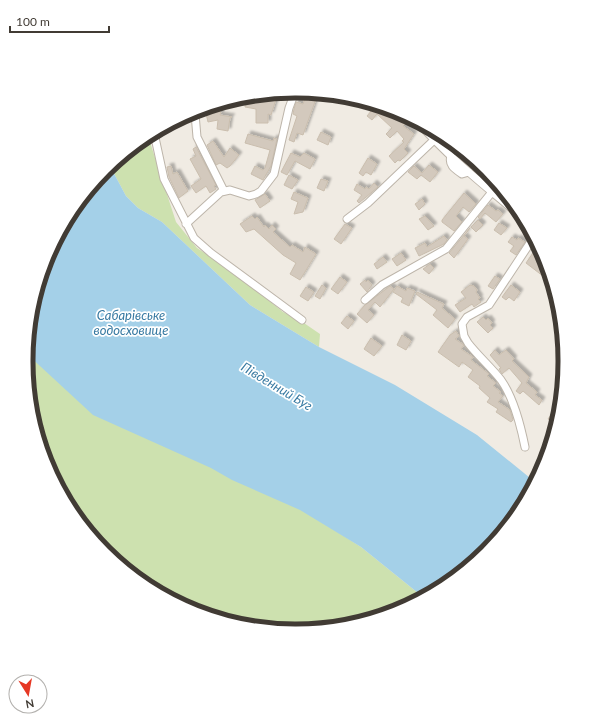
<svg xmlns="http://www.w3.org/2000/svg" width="591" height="722" viewBox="0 0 591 722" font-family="Lato,sans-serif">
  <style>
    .green { fill: #cde1af }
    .water { fill: #a4d0e8 }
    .building { fill: #d3c9bd; stroke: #cabeae; filter: url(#shadow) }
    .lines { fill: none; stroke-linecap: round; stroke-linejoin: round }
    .minor-casing { stroke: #bdb5aa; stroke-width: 9 }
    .minor { stroke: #fff; stroke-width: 7 }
    .labels { text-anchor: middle; stroke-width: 3.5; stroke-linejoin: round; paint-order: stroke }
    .water-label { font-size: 13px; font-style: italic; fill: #387aa2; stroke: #fff }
    .rim { fill: none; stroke: #413b34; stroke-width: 5 }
  </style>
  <defs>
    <filter id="shadow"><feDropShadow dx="3" dy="-3" stdDeviation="1" flood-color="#0004"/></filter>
  </defs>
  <rect width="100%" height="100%" fill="#f0ebe3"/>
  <path class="green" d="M 148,136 L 176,222 L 197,248 L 231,270 L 283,312 L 301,321 L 320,334 L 319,347 L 250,305 L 162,222 L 138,208 L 126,196 L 110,166 Z
    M 27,346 L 66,371 L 203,446 L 361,547 L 423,597 C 274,676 89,603 39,441 C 30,410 24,378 27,346 Z"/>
  <path class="water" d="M 110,166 L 126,196 L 138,208 L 162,222 L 250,305 L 319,347 L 395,385 L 477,435 L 535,482 C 508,533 473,570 423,597 L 361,547 L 300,510 L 232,480 L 211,468 L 93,415 L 27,354 C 28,339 28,323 31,309 C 40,263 74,196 110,166 Z"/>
  <path class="building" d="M 278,93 L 271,115 L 268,114 L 268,123 L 256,123 L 256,109 L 245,107 L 246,98 L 257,100 L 258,95 Z
    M 307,93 L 317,96 L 303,135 L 297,133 L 294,142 L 289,140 L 297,116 L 293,114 L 294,109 L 296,102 L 303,104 Z
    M 376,105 L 390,111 L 391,110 L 398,112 L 395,114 L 405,124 L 403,126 L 414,134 L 404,149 L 408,153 L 400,161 L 398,160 L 395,163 L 389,156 L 404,142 L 402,141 L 404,139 L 397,131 L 390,138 L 386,134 L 392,128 L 377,114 L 372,120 L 367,116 Z
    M 205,109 L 221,112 L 220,115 L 232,117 L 230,118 L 228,131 L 217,129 L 218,120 L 208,122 Z
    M 321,132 L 331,137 L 328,145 L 317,140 Z
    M 248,134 L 273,141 L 274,138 L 277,139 L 271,166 L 263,180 L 251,174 L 255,166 L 263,170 L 265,168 L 270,150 L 245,143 Z
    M 213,141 L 224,157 L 230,148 L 239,155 L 230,166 L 227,168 L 220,163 L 216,165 L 207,145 Z
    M 196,147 L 216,185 L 214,186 L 216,189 L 210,193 L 206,186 L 196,193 L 191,186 L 201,179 L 190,159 L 196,156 L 193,149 Z
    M 291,153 L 300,157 L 304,153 L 315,159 L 310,169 L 295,161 L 287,175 L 281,172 Z
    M 368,158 L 377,164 L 371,175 L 366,172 L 363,176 L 359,173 Z
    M 429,165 L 438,172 L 430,182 L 421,175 L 417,179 L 408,172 L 414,166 L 422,173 Z
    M 171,166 L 173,174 L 177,172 L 188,191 L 179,198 L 169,177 L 167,167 Z
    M 289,175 L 298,180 L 292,189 L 284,185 Z
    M 321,179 L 328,181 L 324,191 L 317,188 Z
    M 374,183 L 378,187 L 359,203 L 357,201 L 362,195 L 354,190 L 357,184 L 365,189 L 366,187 L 369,189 Z
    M 294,192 L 308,198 L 303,212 L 294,214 L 298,202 L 291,199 Z
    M 464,193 L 476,204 L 469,212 L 463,207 L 456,216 L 462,222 L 454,231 L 442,222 L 442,220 Z
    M 265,194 L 270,201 L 260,208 L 255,200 Z
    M 422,199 L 425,204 L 419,210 L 415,204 Z
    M 488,205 L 496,211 L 498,210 L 503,214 L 496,222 L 485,213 L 480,219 L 478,217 Z
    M 252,216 L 255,219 L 257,217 L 264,227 L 265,225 L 269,229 L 272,225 L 276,229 L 273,232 L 290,247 L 292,245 L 303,252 L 305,247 L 316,254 L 300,280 L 290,274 L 296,263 L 283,255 L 254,229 L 246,232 L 240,224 Z
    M 425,216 L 434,226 L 428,230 L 419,219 Z
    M 478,220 L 483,225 L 476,232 L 471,227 Z
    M 499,223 L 507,228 L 501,235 L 494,230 Z
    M 345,224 L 352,228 L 341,244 L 334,239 Z
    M 470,228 L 464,236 L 468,239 L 454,258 L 449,253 Z
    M 444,236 L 447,240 L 444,244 L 419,256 L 415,248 L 425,243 L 427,247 Z
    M 512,237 L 517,240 L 518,238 L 525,242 L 516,255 L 510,251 L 514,246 L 508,242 Z
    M 537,247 L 542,253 L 539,257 L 541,259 L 539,262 L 548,268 L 552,283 L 526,263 Z
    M 401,253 L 406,260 L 397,266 L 392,259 Z
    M 383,257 L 387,262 L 377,269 L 374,264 Z
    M 430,264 L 434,268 L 429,274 L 423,269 Z
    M 495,276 L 500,279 L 493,289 L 488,286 Z
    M 340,277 L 347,282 L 338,294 L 331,289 Z
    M 365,280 L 366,282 L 368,280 L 372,285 L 367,292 L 360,284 Z
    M 322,285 L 326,288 L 320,299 L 315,296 Z
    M 470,285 L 474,286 L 477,290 L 476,292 L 480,298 L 478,299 L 481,302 L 474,307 L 472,304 L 460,312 L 455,305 L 466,298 L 461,292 Z
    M 511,285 L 520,292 L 514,301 L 509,297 L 506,300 L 502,297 Z
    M 390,286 L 394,289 L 380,307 L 375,302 L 368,310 L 374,315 L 367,323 L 357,314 L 365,305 Z
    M 397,286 L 406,291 L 407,288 L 415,291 L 409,306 L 401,302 L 403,298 L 393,292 Z
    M 306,287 L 314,292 L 308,301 L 300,296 Z
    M 417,292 L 444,304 L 442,308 L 455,319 L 448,328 L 433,315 L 437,310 L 416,294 Z
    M 347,316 L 354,321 L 348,329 L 341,323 Z
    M 483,317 L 486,320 L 488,318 L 492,323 L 490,325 L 493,328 L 488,333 L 477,322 Z
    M 456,331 L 459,336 L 455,339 L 464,345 L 461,349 L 473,357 L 471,360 L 489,374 L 487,376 L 496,383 L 493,386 L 501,392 L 499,393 L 503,396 L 498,402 L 510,410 L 513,420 L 511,422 L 496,412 L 498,409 L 487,402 L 490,398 L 479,388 L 480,386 L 468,377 L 473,370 L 462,362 L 459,367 L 438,352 L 450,335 Z
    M 402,335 L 411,341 L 406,350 L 397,345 Z
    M 371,338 L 382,346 L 374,356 L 364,349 Z
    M 495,350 L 499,355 L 506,350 L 514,359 L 512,361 L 529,377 L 526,383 L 537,392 L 535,395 L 542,400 L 539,405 L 523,391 L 520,394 L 516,391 L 522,383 L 509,368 L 502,374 L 499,369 L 501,368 L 490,355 Z
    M 561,401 L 560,414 L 556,425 L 548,419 Z"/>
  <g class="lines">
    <g class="minor-casing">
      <path id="minor" d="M 195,114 L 197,137 L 224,191
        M 420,124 C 450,159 488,188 523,218
        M 436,132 L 442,146
        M 154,133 L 164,179 L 194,238 L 211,253 L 302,320
        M 451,156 C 448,165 455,169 462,174 L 469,172
        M 347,219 L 368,203 L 434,140
        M 186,224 L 221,192 L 230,190 L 249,196 L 256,194 L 261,191 L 274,174 L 289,108 L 295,92
        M 365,300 L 382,285 L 446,249 L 492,192
        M 525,447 C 521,427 513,397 501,380 C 491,367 478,356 468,343 L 464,336 L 462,324 L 467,317 L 489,305 L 534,237"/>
    </g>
    <use href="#minor" class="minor"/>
  </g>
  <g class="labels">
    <g class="water-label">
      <text x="131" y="320">Сабарівське<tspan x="131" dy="15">водосховище</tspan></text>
      <text transform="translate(277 386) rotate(31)" y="5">Південний Буг</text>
    </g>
  </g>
  <path d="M0 0H591V722H0ZM295 98H296A262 262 0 0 1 558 360V362A262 262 0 0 1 296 624H295A262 262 0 0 1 33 362V360A262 262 0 0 1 295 98Z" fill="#fff" fill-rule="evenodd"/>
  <path class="rim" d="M295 98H296A262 262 0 0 1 558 360V362A262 262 0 0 1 296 624H295A262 262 0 0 1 33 362V360A262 262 0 0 1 295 98Z"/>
  <g transform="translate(28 694) rotate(169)"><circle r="19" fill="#ffffff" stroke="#b3b1ae"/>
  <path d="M0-3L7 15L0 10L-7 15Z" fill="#e63824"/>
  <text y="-6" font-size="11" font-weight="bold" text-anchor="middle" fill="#413b34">N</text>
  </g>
  <path d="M10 26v6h99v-6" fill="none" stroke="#413b34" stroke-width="2"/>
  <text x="16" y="26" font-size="12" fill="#413b34" stroke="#ffffff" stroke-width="3" paint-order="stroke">100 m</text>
</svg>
